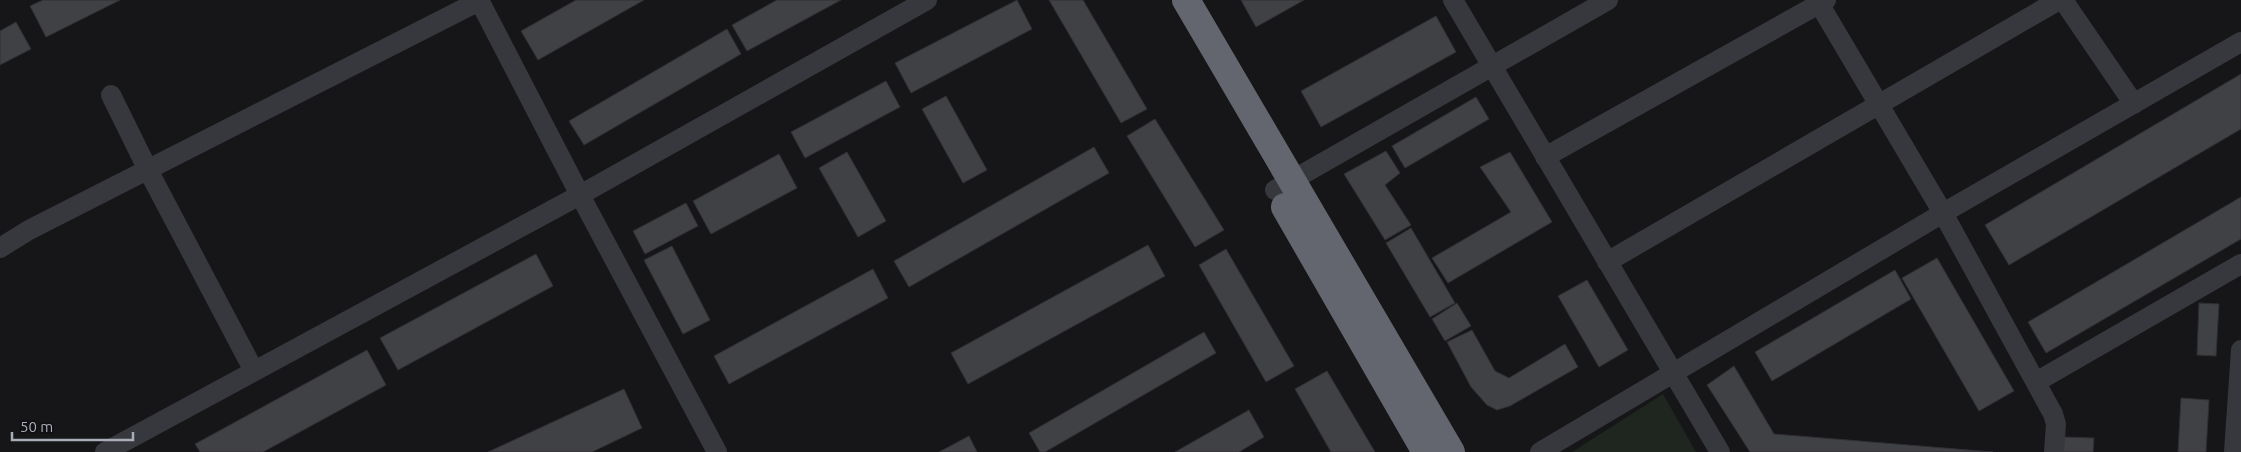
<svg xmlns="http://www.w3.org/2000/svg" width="2241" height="452" viewBox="0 0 2241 452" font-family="Ubuntu,sans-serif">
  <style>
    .park { fill: #1e261f }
    .building { fill: #404145; stroke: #303034 }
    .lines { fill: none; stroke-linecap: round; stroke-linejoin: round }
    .minor { stroke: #37383d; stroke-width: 20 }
    .highway { stroke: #63666e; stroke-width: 28 }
  </style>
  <rect width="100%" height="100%" fill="#161618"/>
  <path class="park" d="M 1663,394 L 1696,452 L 1572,452 Z"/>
  <path class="building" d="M 43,0 L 120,0 L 46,37 L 30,6 Z
    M 576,0 L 644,0 L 538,60 L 521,31 Z
    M 777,0 L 841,0 L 747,51 L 732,25 Z
    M 1017,0 L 1032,29 L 911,93 L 895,63 Z
    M 1049,0 L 1083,0 L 1147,109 L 1121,123 Z
    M 1241,0 L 1304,0 L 1256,27 Z
    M 1436,16 L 1456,52 L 1321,127 L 1301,91 Z
    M 16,22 L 31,49 L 0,65 L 0,31 Z
    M 727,29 L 741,54 L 584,145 L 569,121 Z
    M 2241,74 L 2241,129 L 2009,265 L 1985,225 Z
    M 886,81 L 900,107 L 805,158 L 791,132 Z
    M 946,96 L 987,170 L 963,183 L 922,109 Z
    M 1476,97 L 1489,119 L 1405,168 L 1392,146 Z
    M 1155,119 L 1224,230 L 1195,247 L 1127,136 Z
    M 1094,147 L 1109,173 L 909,287 L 894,261 Z
    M 1386,151 L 1400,173 L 1385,185 L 1411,225 L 1385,240 L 1344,174 Z
    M 847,152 L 886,221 L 858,237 L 819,168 Z
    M 1510,152 L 1552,222 L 1448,283 L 1432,258 L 1511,212 L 1480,167 Z
    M 779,154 L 797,188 L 711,234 L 693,201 Z
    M 2241,197 L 2241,239 L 2046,353 L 2028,322 Z
    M 686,203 L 698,226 L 645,254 L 633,231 Z
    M 1411,228 L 1455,303 L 1430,317 L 1386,243 Z
    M 1148,245 L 1165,276 L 968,384 L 951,353 Z
    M 672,246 L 710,320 L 683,334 L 644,260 Z
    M 1226,249 L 1294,366 L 1266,382 L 1199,265 Z
    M 536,254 L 553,286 L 398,370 L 380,338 Z
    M 1937,258 L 2014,391 L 1979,411 L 1902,278 Z
    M 873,269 L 888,298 L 729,384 L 714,356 Z
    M 1895,270 L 1911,299 L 1772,381 L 1755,352 Z
    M 1587,280 L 1628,350 L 1599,367 L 1558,296 Z
    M 1457,303 L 1471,326 L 1445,341 L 1432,319 Z
    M 2199,303 L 2219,304 L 2216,356 L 2197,355 Z
    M 1472,330 L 1495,371 L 1509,378 L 1565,344 L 1578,367 L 1510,406 L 1497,410 L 1487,405 L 1471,387 L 1447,342 Z
    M 1204,332 L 1216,353 L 1045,452 L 1040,452 L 1029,433 Z
    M 367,350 L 386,385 L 263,452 L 200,452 L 195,444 Z
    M 1734,366 L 1774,434 L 1993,452 L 1750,452 L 1707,385 Z
    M 1327,371 L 1375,452 L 1331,452 L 1295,389 Z
    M 624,389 L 642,428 L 592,452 L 488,452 Z
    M 2181,398 L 2209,400 L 2206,452 L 2178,452 Z
    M 1249,410 L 1264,437 L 1239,452 L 1175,452 Z
    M 969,436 L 977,452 L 939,452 Z
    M 2064,437 L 2094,438 L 2093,452 L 2063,452 Z"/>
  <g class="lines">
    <path class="minor" d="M 479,0 L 580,195 L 717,452
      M 1453,0 L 1720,452
      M 1817,0 L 1943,213 L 2053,414 L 2056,424 L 2054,452
      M 2063,0 L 2134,104
      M 111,95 L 148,170 L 254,371
      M 1545,157 L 1826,0
      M 1275,190 L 1608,0
      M 0,248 L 29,230 L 479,1
      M 1607,262 L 2059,0
      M 2036,382 L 2241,264
      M 105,452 L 580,195 L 927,0
      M 1540,452 L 1943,213 L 2241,42
      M 2234,452 L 2241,350"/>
    <path class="highway" d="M 1186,0 L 1451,452
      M 1285,207 L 1426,452"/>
  </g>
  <path d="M12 432v8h121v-8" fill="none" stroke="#a8adb8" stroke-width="2.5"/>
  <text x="20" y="432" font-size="15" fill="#a8adb8" stroke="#111113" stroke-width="4" paint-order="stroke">50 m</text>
</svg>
